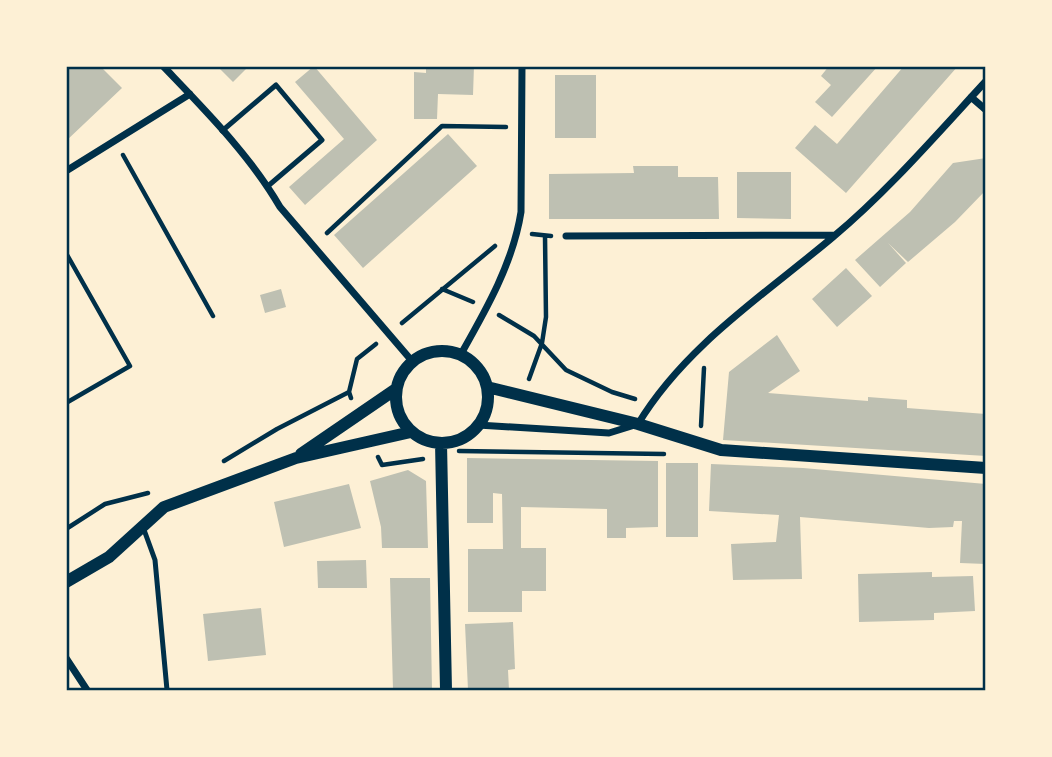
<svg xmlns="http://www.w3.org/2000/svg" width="1052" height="757" viewBox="0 0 1052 757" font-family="'Source Serif 4',serif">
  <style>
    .building { fill: #bec0b2 }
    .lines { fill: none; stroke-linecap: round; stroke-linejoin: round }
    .path { stroke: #003049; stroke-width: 4.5 }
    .service { stroke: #003049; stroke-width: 5 }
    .minor { stroke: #003049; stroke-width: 7 }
    .tertiary { stroke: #003049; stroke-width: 12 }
    .neatline { fill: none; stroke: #003049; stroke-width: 2.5 }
  </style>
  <rect width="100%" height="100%" fill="#fdf0d5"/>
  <path class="building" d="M 66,66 L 100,66 L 122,88 L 66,141 Z
    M 217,66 L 249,66 L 233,82 Z
    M 314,66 L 377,140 L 305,205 L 289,187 L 344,139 L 295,82 Z
    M 426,66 L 474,66 L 473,95 L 438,94 L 437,119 L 414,119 L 414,72 L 426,73 Z
    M 829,66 L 878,66 L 832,117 L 815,102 L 831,85 L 821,76 Z
    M 904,66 L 958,66 L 846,193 L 795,148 L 815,125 L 837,144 Z
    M 555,75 L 596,75 L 596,138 L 555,138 Z
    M 448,134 L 477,166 L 363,268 L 334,235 Z
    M 986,158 L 986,190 L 955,222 L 908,262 L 888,243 L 906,263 L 880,287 L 855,260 L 910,212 L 953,163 Z
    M 633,166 L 678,166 L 678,177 L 718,177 L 719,219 L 549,219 L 549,174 L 634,173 Z
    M 737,172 L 791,172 L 791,219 L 737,218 Z
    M 846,268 L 872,296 L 837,327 L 812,299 Z
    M 281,289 L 286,307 L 265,313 L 260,295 Z
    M 777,335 L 800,371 L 768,393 L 868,401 L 868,397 L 907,400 L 907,408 L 986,414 L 986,456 L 723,440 L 729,372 Z
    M 467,458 L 658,461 L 658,527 L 626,528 L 626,538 L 607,538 L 607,509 L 521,507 L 521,548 L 546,548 L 546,591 L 522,591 L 522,612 L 468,612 L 468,549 L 503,549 L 502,494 L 493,493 L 493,523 L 467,523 Z
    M 666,463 L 698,463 L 698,537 L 666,537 Z
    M 711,464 L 803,468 L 986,484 L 986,564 L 960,563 L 962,521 L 954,521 L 953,527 L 929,528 L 800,517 L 802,579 L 733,580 L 731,544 L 776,542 L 779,515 L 709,511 Z
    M 408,470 L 426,481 L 428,548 L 382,548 L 381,527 L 370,481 Z
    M 349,484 L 361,528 L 284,547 L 274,502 Z
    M 366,560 L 367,588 L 318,588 L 317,561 Z
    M 932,572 L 932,577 L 973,576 L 975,611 L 934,613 L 934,620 L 859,622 L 858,574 Z
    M 390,578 L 430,578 L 432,690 L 393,690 Z
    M 261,608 L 266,655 L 208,661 L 203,614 Z
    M 513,622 L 515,669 L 508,670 L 509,690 L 468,690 L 465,624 Z"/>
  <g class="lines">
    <path class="path" d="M 123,155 L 213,316
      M 327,233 L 442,126 L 506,127
      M 532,234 L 551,236
      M 66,253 L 130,366 L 66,403
      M 442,289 L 473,302
      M 499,315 L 534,336 L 566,370 L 612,392 L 635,399
      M 402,323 L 495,246
      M 529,379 L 542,343 L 546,317 L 545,236
      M 351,398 L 349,392 L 357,359 L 376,344
      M 701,426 L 704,368
      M 459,451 L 664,454
      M 378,457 L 382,465 L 423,459
      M 224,461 L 277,429 L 349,392
      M 66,529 L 105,504 L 148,493"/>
    <path class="service" d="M 222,131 L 276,85 L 322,140 L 268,186
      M 143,527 L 155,560 L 167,690"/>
    <path class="minor" d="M 163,66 C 204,109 250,155 280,207 L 412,361
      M 971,97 L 986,110
      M 66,171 L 190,94
      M 566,236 L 834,235
      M 461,354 C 486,310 513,263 521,212 L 522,66
      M 478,425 L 609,433 L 638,424 C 685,346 764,295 833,237 C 888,191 937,134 986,81
      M 66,658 L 87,690"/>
    <path class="tertiary" d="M396 397a46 46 0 1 1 92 0a46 46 0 1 1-92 0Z
      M 487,387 L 638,424 L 721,450 L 986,468
      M 441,443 L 446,690
      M 301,454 L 396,389
      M 66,582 L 109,557 L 164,507 L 296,458 L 411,432"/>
  </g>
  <rect width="1052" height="757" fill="none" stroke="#fdf0d5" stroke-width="136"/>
  <rect x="68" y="68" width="916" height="621" class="neatline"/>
</svg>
